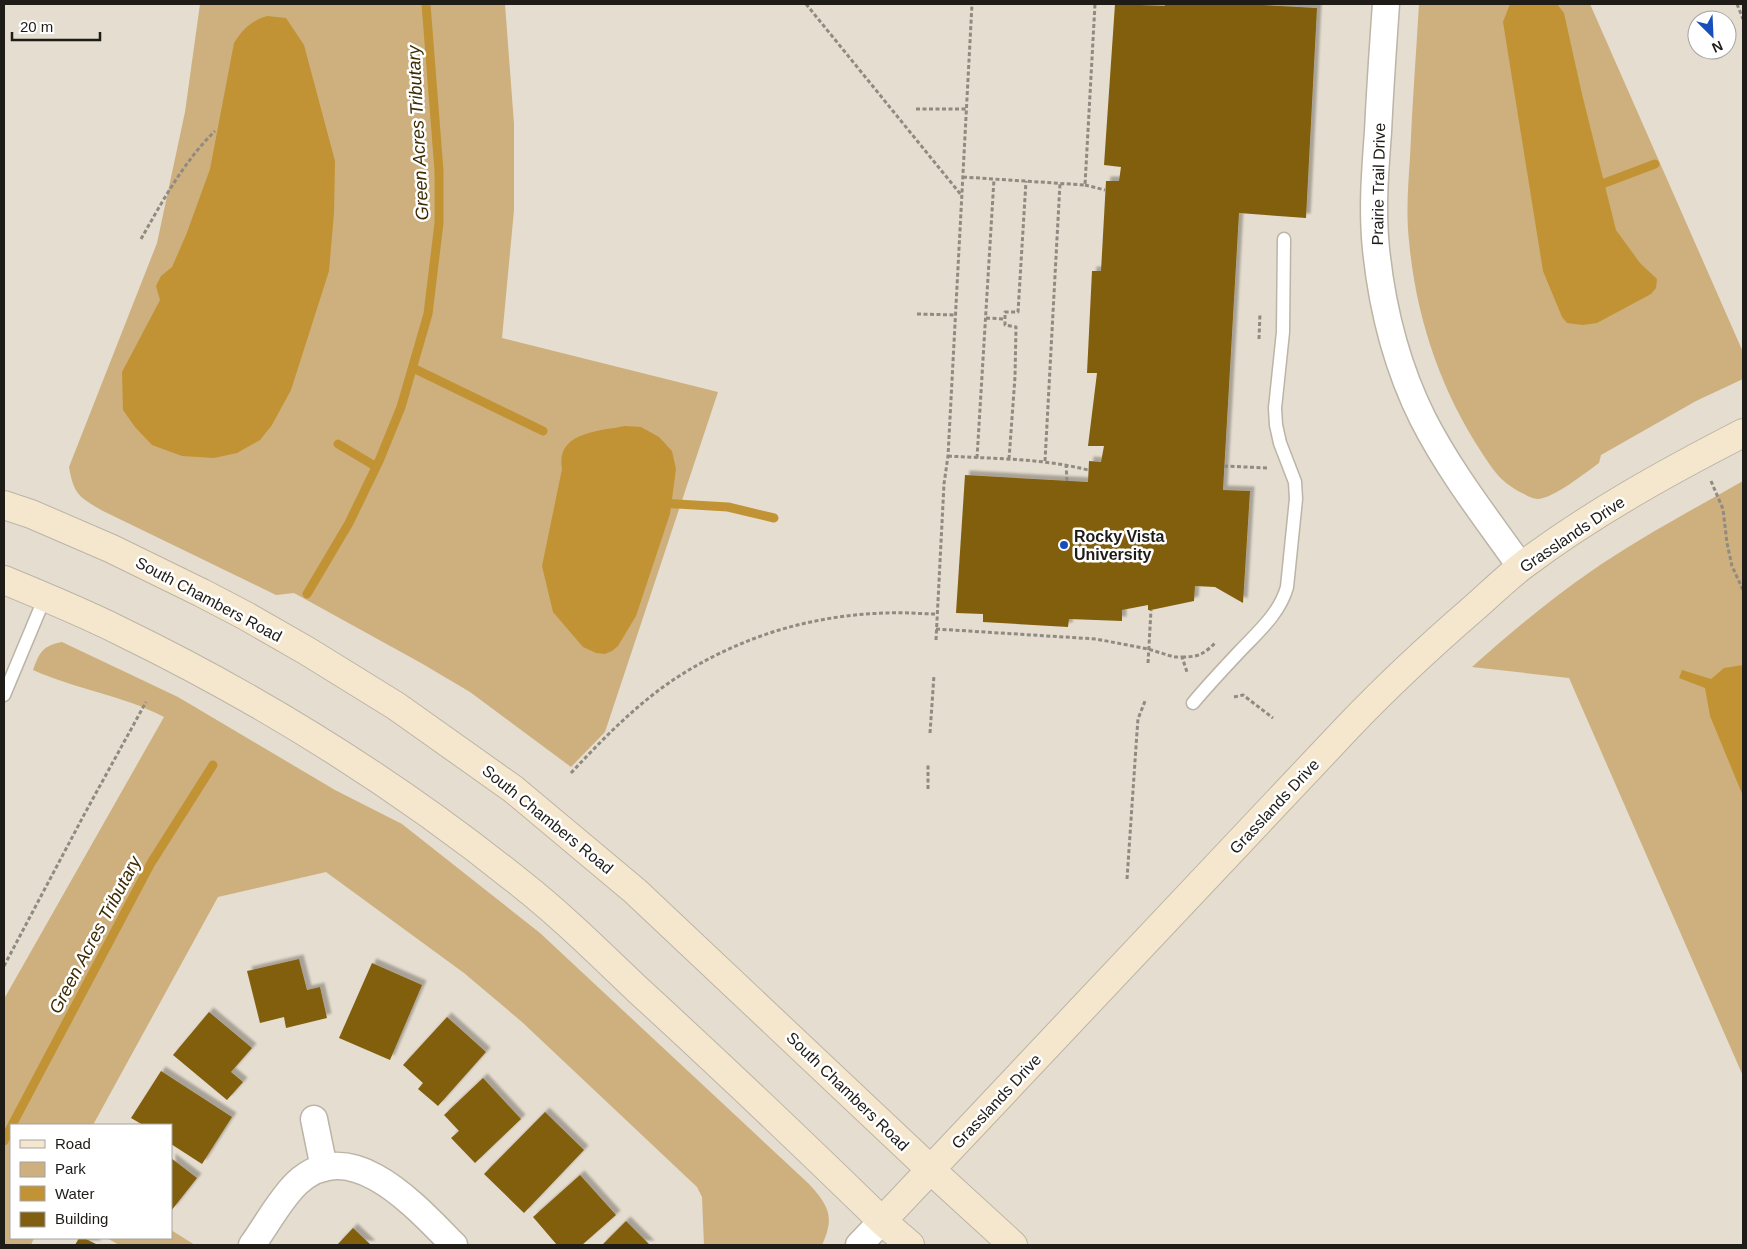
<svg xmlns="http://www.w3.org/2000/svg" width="1747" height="1249" viewBox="0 0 1747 1249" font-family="Arial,sans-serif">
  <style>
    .green { fill: #cdb07d }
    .water { fill: #c29334 }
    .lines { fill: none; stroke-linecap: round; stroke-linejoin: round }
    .stream { stroke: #c29334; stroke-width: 9 }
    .building { fill: #815f11; filter: url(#shadow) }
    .lane-casing { stroke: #bcb4a6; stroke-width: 15 }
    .street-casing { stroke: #bcb4a6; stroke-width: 29 }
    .secondary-casing { stroke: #bcb4a6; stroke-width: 30 }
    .path { stroke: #908a80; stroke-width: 3; stroke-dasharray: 4 2.5; stroke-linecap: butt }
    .lane { stroke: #fff; stroke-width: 12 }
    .street { stroke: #fff; stroke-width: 26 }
    .secondary { stroke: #f5e7cd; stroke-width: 28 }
    .poi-dot { fill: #164fbb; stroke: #fff; stroke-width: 2 }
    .labels { text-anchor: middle; stroke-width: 5; stroke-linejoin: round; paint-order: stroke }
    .street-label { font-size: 16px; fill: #1f1c17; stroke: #fff }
    .poi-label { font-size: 16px; font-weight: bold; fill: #1f1c17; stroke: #fff; text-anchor: start }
    .water-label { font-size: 18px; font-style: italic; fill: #3e2b02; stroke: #fff }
  </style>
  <defs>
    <filter id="shadow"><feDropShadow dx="4.5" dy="-4.5" stdDeviation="1" flood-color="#0004"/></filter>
  </defs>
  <rect width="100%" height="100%" fill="#e5ddcf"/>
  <path class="green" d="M 200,4 L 505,4 L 514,124 L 514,210 L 502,338 L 718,392 L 605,732 L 571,767 L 470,692 L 421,663 L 294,593 L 276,595 L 103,511 C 79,497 74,495 69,467 L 157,243 L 185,112 Z
    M 1419,4 L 1590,4 L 1743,352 L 1743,379 L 1696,401 L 1601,455 L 1599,463 C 1585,473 1554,498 1538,499 C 1533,499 1528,496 1524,494 C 1502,483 1495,473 1482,453 C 1440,389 1416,317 1409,241 C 1406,214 1408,186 1410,158 C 1412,107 1416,55 1419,4 Z
    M 1743,481 L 1743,1076 L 1569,678 L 1472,667 C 1509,634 1548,601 1590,572 C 1639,538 1692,510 1743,481 Z
    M 62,642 L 178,697 L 335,790 L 402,824 L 540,933 L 809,1184 C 829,1206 835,1217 822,1245 L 704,1245 L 702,1197 L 697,1187 L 522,1022 L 464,973 L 326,872 L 218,897 L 93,1125 L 11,1125 L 11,1238 L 34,1238 L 31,1245 L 4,1245 L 4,999 L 164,717 C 122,695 75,689 33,670 C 40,652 42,646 62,642 Z
    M 171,1230 L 195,1245 L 119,1245 L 107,1238 L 171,1238 Z"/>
  <path class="water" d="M 1510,4 L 1557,4 L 1564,13 L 1582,94 L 1616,230 L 1640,263 L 1657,279 L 1656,288 L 1651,294 L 1597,323 L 1583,325 L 1567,323 L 1562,317 L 1543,271 L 1503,22 Z
    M 267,16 L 286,18 L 304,45 L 335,161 L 334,213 L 329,271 L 291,390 L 272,425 L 260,440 L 237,453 L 214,458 L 182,456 L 152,445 L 135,427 L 123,410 L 122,372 L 160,300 L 156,286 L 161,276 L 172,267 L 186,235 L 210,169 L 234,43 C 243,29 251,21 267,16 Z
    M 625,426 L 641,427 L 659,437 L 672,451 L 676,469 L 670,514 L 636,616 L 618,646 L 612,651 L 605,654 L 596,653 L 583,647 L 553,612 L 542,566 L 562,469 C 555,432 600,431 625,426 Z
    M 1743,665 L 1743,796 L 1710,716 L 1705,688 L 1679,678 L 1682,670 L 1711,679 L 1724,668 Z"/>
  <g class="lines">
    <path class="stream" d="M 1594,187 L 1655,164
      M 413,368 L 543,431
      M 338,444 L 375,466
      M 660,503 L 728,507 L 774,518
      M 307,594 L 349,523 L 379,461 L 401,407 L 428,314 L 439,223 L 439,171 L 426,4
      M 12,1125 L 151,863 L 213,765
      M 4,1141 L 11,1127"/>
  </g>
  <path class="building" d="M 1115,4 L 1165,6 L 1165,4 L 1244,4 L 1317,8 L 1306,218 L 1239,213 L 1223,490 L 1250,491 L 1243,603 L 1215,587 L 1195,586 L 1194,601 L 1151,610 L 1148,610 L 1148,605 L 1122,610 L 1122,621 L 1069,619 L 1068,627 L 983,622 L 983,614 L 956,613 L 965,475 L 1088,482 L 1089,461 L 1101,462 L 1104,446 L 1088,446 L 1097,373 L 1087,373 L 1092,271 L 1101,271 L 1106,181 L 1119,181 L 1121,167 L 1104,165 Z
    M 299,959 L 307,990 L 320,987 L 327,1018 L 286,1028 L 284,1017 L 260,1023 L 247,971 Z
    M 372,963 L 422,985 L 390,1060 L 339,1038 Z
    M 209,1012 L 252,1048 L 231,1072 L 243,1082 L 227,1100 L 173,1055 Z
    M 447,1017 L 486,1052 L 438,1106 L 418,1089 L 423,1083 L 403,1065 Z
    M 161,1071 L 232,1117 L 202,1164 L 171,1144 L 171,1125 L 143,1125 L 131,1118 Z
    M 483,1078 L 521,1119 L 475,1163 L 451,1138 L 459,1131 L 444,1115 Z
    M 545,1112 L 584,1150 L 524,1213 L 484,1174 Z
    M 171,1158 L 197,1178 L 171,1211 Z
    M 580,1175 L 616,1215 L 582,1245 L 557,1245 L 533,1217 Z
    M 626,1221 L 650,1245 L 602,1245 Z
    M 353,1228 L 371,1245 L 337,1245 Z
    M 79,1238 L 84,1238 L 98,1245 L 75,1245 Z"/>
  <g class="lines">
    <g class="lane-casing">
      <path id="lane" d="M 4,695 L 45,597
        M 1193,703 C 1208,685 1224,668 1240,651 C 1258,632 1280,613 1287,587 L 1296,499 L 1295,482 L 1280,443 L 1276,425 L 1275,408 L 1283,332 L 1284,239"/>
    </g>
    <g class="street-casing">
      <path id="street" d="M 1386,4 C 1383,46 1380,89 1378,132 C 1375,171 1372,210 1376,249 C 1382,307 1397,367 1423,419 C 1450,472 1487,519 1521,567
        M 314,1119 L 324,1168
        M 252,1245 C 266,1226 280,1199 297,1183 C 352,1132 418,1209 454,1245
        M 859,1245 L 882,1221"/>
    </g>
    <g class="secondary-casing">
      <path id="secondary" d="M 4,505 L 31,514 L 112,549 L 202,593 L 246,616 L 307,651 L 396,706 L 513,789 L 635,891 L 931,1170 L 1013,1245
        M 4,580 C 43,596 82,612 120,631 C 262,700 397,784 520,883 C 562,916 599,953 638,990 C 721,1066 802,1143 882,1221 L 910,1245
        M 882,1221 L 1347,728 C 1387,686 1430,646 1474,608 C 1490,594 1505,579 1522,566 C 1591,514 1667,472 1743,433"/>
    </g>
    <path class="path" d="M 806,4 L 962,196
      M 1737,4 L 1743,19
      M 916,109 L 966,109
      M 963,177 L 1085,185 L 1095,4
      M 1085,185 L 1105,190
      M 141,239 C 162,202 184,161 215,131
      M 917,314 L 955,315
      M 986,318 L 1005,319
      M 1259,339 L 1260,313
      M 948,456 C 994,459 1042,458 1088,470
      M 977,458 L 994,179
      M 1009,459 L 1015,377 L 1016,327 L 1005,325 L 1005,312 L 1018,312 L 1026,181
      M 1045,461 L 1060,183
      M 1066,464 L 1067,481
      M 1224,466 L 1268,468
      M 1711,481 L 1723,509 L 1727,543 L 1732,566 L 1743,590
      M 936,629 L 1096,639 L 1148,649 L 1174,657 L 1182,657 L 1187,672
      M 936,640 L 944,484 L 948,456 L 972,4
      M 1182,657 C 1199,657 1204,654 1216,642
      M 1148,663 L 1151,610
      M 1234,697 L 1243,695 L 1273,718
      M 930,733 L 934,675
      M 571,773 C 599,743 629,712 663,687 C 729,640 806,615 887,613 C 904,612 921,614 937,614
      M 928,789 L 928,765
      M 1127,879 L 1137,732 L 1138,719 L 1145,701
      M 4,966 L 85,813 L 146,702"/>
    <use href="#lane" class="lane"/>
    <use href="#street" class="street"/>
    <use href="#secondary" class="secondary"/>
  </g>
  <circle class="poi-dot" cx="1064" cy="545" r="5"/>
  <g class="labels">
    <g class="street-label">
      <text transform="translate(1378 184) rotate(-89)" y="6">Prairie Trail Drive</text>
      <text transform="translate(1572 534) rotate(-34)" y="6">Grasslands Drive</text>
      <text transform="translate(209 599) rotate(28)" y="6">South Chambers Road</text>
      <text transform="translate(1274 806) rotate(-47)" y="6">Grasslands Drive</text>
      <text transform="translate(548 819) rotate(39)" y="6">South Chambers Road</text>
      <text transform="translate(848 1091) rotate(44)" y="6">South Chambers Road</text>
      <text transform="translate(996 1101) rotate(-47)" y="6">Grasslands Drive</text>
    </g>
    <g class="poi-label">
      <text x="1074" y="542">Rocky Vista<tspan x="1074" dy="18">University</tspan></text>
    </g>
    <g class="water-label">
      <text transform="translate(418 133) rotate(-93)" y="6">Green Acres Tributary</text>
      <text transform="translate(95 935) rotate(-62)" y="6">Green Acres Tributary</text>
    </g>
  </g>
  <rect width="1747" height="1249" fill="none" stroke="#1f1c17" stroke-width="10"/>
  <rect x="10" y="1124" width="162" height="115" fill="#ffffff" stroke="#a5a4a2"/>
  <rect x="20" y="1140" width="25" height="8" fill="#f5e7cd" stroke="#a5a4a2"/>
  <text x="55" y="1149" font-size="15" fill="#1f1c17">Road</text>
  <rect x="20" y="1162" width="25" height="15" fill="#cdb07d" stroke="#a5a4a2"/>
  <text x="55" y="1174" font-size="15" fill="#1f1c17">Park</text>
  <rect x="20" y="1186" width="25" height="15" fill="#c29334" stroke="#a5a4a2"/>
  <text x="55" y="1199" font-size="15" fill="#1f1c17">Water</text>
  <rect x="20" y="1212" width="25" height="15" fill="#815f11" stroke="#a5a4a2"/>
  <text x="55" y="1224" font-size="15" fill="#1f1c17">Building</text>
  <g transform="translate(1712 35) rotate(156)"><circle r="24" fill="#ffffff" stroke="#a5a4a2"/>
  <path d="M0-4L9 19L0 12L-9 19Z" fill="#164fbb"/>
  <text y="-8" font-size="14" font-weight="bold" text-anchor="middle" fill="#1f1c17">N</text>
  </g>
  <path d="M12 32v8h88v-8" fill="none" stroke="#1f1c17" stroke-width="2.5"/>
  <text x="20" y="32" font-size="15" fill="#1f1c17" stroke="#ffffff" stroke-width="4" paint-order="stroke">20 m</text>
</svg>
